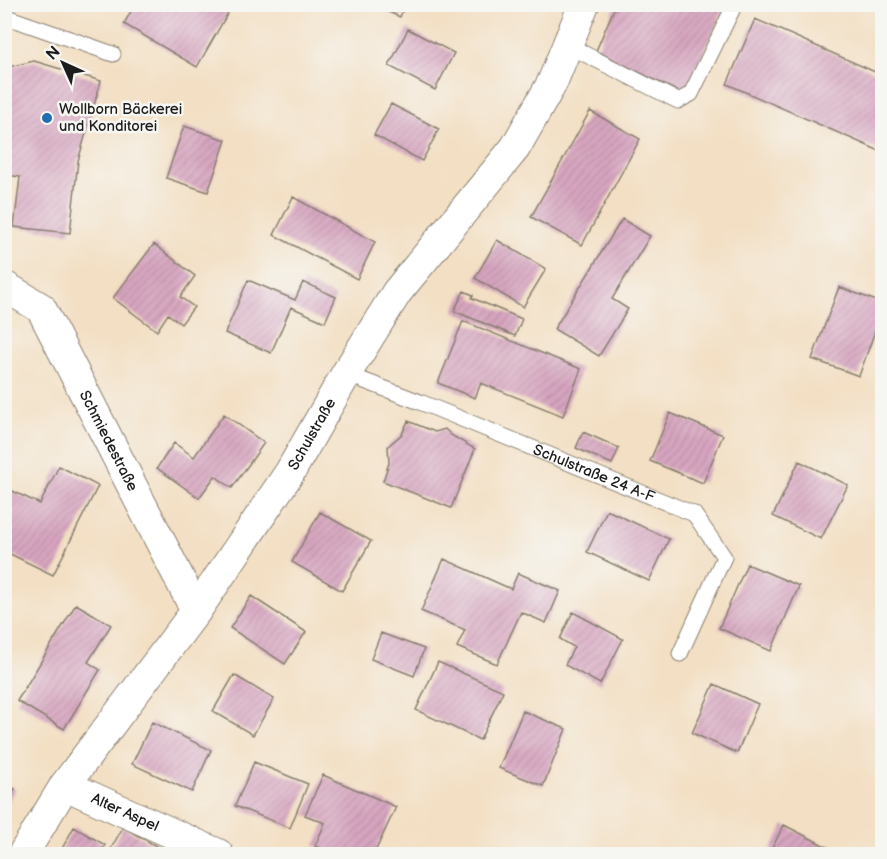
<svg xmlns="http://www.w3.org/2000/svg" width="887" height="859" viewBox="0 0 887 859" font-family="'Balsamiq Sans',sans-serif">
  <style>
    .building { fill: url(#building-hatch) }
    .lines { fill: none; stroke-linecap: round; stroke-linejoin: round }
    .service-casing { stroke: #887e70; stroke-width: 17 }
    .minor-casing { stroke: #887e70; stroke-width: 32 }
    .service { stroke: #fff; stroke-width: 15 }
    .minor { stroke: #fff; stroke-width: 30 }
    .poi-dot { fill: #1f6fb2; stroke: #f6f6f2; stroke-width: 2 }
    .labels { text-anchor: middle; stroke-width: 5; stroke-linejoin: round; paint-order: stroke }
    .poi-label { font-size: 15px; fill: #1c1c1c; stroke: #f6f6f2; text-anchor: start }
    .street-label { font-size: 15px; fill: #1c1c1c; stroke: #f6f6f2 }
  </style>
  <defs>
    <pattern id="building-hatch" width="6" height="6" patternUnits="userSpaceOnUse" patternTransform="scale(1.5)"><rect width="6" height="6" fill="#d7a5bf"/><path d="M-1 1l2-2M0 6l6-6M5 7l2-2" fill="none" stroke="#b88da4"/></pattern>
  </defs>
  <rect width="100%" height="100%" fill="#f6f6f2"/>
  <filter id="ink" filterUnits="userSpaceOnUse"><feTurbulence type="fractalNoise" baseFrequency=".0167" numOctaves="2"/><feDisplacementMap in="SourceGraphic" scale="12" xChannelSelector="R" yChannelSelector="G"/><feConvolveMatrix kernelMatrix="1 2 1 2 8 2 1 2 1" color-interpolation-filters="sRGB"/></filter>
  <filter id="wash" filterUnits="userSpaceOnUse"><feTurbulence type="fractalNoise" baseFrequency=".008" numOctaves="4" result="noise"/><feDisplacementMap in="SourceGraphic" scale="24" xChannelSelector="R" yChannelSelector="G"/><feGaussianBlur stdDeviation="1.35" result="paint"/><feColorMatrix in="noise" values="0 0 0 0 0 0 0 0 0 0 0 0 0 0 0 0 0 1.4 0 .05"/><feComposite in="paint" operator="in"/></filter>
  <g filter="url(#wash)">
    <rect width="100%" height="100%" fill="#f3dfc3"/>
    <g id="blocks">
      <path class="building" d="M 135,4 L 233,4 L 197,67 L 124,24 Z
        M 370,4 L 405,4 L 400,17 Z
        M 616,4 L 726,4 L 685,95 L 596,51 Z
        M 755,19 L 882,75 L 882,152 L 727,84 Z
        M 408,29 L 454,53 L 435,90 L 389,66 Z
        M 34,61 L 101,81 L 78,161 L 70,233 L 14,227 L 20,177 L 7,175 L 10,156 L 4,156 L 4,68 Z
        M 391,104 L 439,129 L 422,161 L 374,135 Z
        M 590,111 L 640,139 L 582,245 L 531,217 Z
        M 184,126 L 226,140 L 208,192 L 166,178 Z
        M 293,197 L 375,242 L 357,279 L 274,235 Z
        M 622,219 L 650,236 L 612,299 L 628,309 L 599,356 L 554,329 Z
        M 497,240 L 546,269 L 523,307 L 475,278 Z
        M 154,244 L 195,276 L 180,297 L 194,307 L 181,324 L 168,314 L 157,331 L 113,298 Z
        M 248,280 L 295,300 L 303,282 L 336,297 L 325,322 L 291,307 L 271,353 L 225,333 Z
        M 839,287 L 882,303 L 882,311 L 859,376 L 812,359 Z
        M 464,291 L 473,295 L 472,298 L 522,319 L 515,336 L 454,311 Z
        M 463,321 L 581,369 L 563,416 L 481,383 L 475,398 L 438,383 Z
        M 670,413 L 723,435 L 703,483 L 650,461 Z
        M 224,414 L 264,443 L 232,488 L 215,476 L 199,498 L 157,468 L 174,443 L 194,457 Z
        M 408,421 L 435,432 L 445,429 L 451,435 L 475,449 L 451,508 L 383,481 L 389,463 L 388,446 L 402,434 Z
        M 583,432 L 619,448 L 612,464 L 576,448 Z
        M 799,461 L 848,485 L 821,539 L 773,516 Z
        M 59,466 L 98,486 L 53,575 L 4,551 L 4,487 L 40,504 Z
        M 607,510 L 669,539 L 649,581 L 587,552 Z
        M 320,512 L 371,541 L 342,591 L 292,562 Z
        M 444,559 L 511,589 L 518,573 L 560,591 L 546,623 L 521,612 L 497,664 L 457,647 L 465,630 L 421,611 Z
        M 747,564 L 799,586 L 771,651 L 719,628 Z
        M 251,596 L 306,632 L 285,664 L 230,628 Z
        M 76,604 L 111,625 L 88,662 L 100,670 L 64,729 L 17,701 Z
        M 573,612 L 623,639 L 600,684 L 565,665 L 574,647 L 560,639 Z
        M 381,633 L 424,649 L 414,676 L 371,659 Z
        M 438,662 L 503,691 L 480,740 L 416,710 Z
        M 234,675 L 274,699 L 253,735 L 213,711 Z
        M 714,684 L 758,704 L 737,753 L 692,733 Z
        M 523,711 L 566,729 L 543,786 L 499,768 Z
        M 152,722 L 211,750 L 192,792 L 132,764 Z
        M 254,762 L 308,784 L 290,828 L 235,806 Z
        M 323,775 L 396,807 L 374,854 L 335,854 L 315,846 L 325,823 L 305,815 Z
        M 4,783 L 15,789 L 4,809 Z
        M 784,825 L 841,854 L 769,854 Z
        M 74,827 L 105,845 L 100,854 L 59,854 Z
        M 123,827 L 168,853 L 167,854 L 108,854 Z"/>
    </g>
  </g>
  <g filter="url(#ink)">
    <use href="#blocks" fill-opacity="0" stroke="#887e70" stroke-width="1.5"/>
    <g class="lines">
      <g class="service-casing">
        <g id="service">
          <path d="M 4,16 L 113,54"/>
          <path d="M 567,45 L 678,101 L 691,94 L 735,4"/>
          <path id="s1" d="M 346,374 L 420,402 L 694,514 L 724,557 L 680,654"/>
        </g>
      </g>
      <g class="minor-casing">
        <g id="minor">
          <path id="s2" d="M 4,286 L 41,308 L 196,611"/>
          <path id="s3" d="M 65,785 L 218,854"/>
          <path id="s4" d="M 23,854 L 65,785 L 196,611 L 290,472 L 346,374 L 397,292 L 515,148 L 552,83 L 584,4"/>
        </g>
      </g>
      <use href="#service" class="service"/>
      <use href="#minor" class="minor"/>
    </g>
  </g>
  <circle class="poi-dot" cx="47" cy="118" r="6"/>
  <g class="labels">
    <g class="poi-label">
      <text x="59" y="114">Wollborn Bäckerei<tspan x="59" dy="17">und Konditorei</tspan></text>
    </g>
    <g class="street-label">
      <text dy="5" stroke="none"><textPath href="#s4" startOffset="510">Schulstraße</textPath></text>
      <text dy="5" stroke="none"><textPath href="#s2" startOffset="192">Schmiedestraße</textPath></text>
      <text dy="5" stroke="none"><textPath href="#s1" startOffset="267">Schulstraße 24 A-F</textPath></text>
      <text dy="5" stroke="none"><textPath href="#s3" startOffset="66">Alter Aspel</textPath></text>
    </g>
  </g>
  <rect width="887" height="859" fill="none" stroke="#f6f6f2" stroke-width="24"/>
  <g transform="translate(63 63) rotate(315)" stroke="#f6f6f2" stroke-width="4.5" paint-order="stroke">
  <path d="M0-4.5L10 22L0 15L-10 22Z" fill="#1c1c1c"/>
  <text y="-9" font-size="16" font-weight="bold" text-anchor="middle" fill="#1c1c1c">N</text>
  </g>
</svg>
